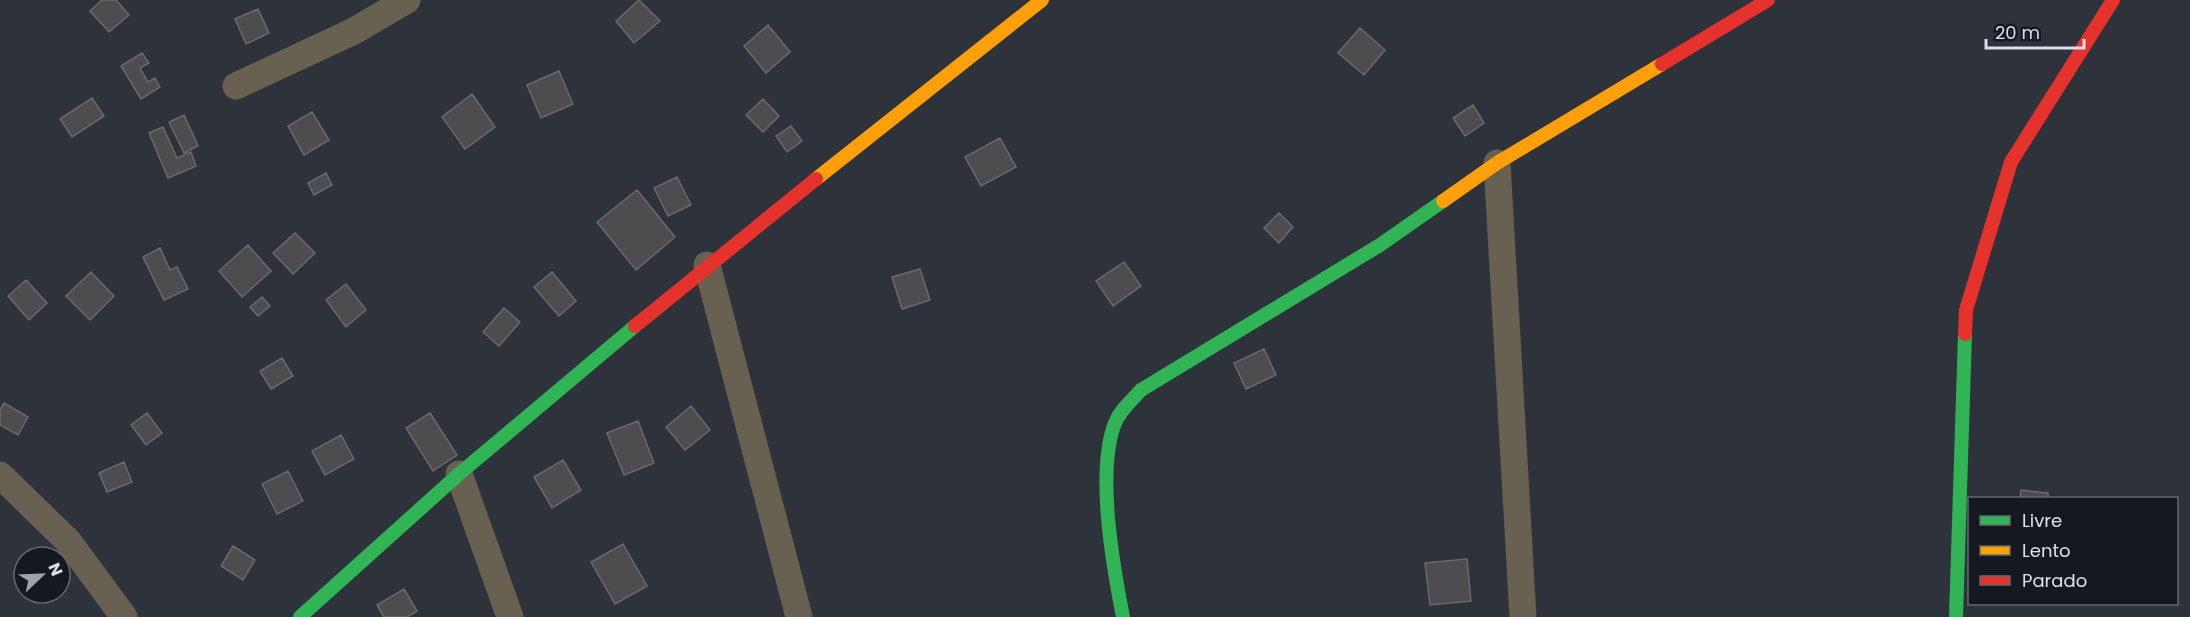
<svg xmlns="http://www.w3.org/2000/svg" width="2190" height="617" viewBox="0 0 2190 617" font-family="Poppins,sans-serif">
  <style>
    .building { fill: #4e4c4f; stroke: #6c696c; stroke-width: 1.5 }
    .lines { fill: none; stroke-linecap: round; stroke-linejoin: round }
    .street { stroke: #686051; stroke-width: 27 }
    .fast { stroke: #30b455; stroke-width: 14 }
    .slow { stroke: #ff9f0a; stroke-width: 14 }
    .jam { stroke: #e5322d; stroke-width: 14 }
  </style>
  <rect width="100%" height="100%" fill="#2d323b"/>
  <path class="building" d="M 102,0 L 116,0 L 129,15 L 109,32 L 90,11 Z
    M 639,0 L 660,21 L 634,43 L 616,21 Z
    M 258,9 L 269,33 L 246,44 L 235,19 Z
    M 768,25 L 790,52 L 766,73 L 744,46 Z
    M 1360,28 L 1385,50 L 1364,75 L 1338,53 Z
    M 142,53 L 149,63 L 140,68 L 148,82 L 155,78 L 160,87 L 141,99 L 121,66 Z
    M 559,71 L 573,104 L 541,118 L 527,85 Z
    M 472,94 L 495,127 L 465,149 L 442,117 Z
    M 92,98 L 104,116 L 72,137 L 60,119 Z
    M 763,99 L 779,116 L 763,132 L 746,115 Z
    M 1473,105 L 1484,123 L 1465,136 L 1453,118 Z
    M 312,112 L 329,140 L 304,155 L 288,126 Z
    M 184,115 L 198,146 L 184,153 L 169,122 Z
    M 791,126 L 802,141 L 787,152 L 776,136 Z
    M 163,127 L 177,158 L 191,152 L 196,166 L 168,178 L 149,133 Z
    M 1000,138 L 1016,167 L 981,186 L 965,157 Z
    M 326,173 L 332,185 L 314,195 L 308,183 Z
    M 677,177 L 691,205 L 668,216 L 654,188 Z
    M 637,190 L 675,237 L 636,270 L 597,222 Z
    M 1279,213 L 1293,227 L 1279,243 L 1264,228 Z
    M 295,233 L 315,253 L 293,274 L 273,253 Z
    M 248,245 L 271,271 L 242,297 L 219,271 Z
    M 160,248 L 170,270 L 177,267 L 188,289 L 164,300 L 143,257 Z
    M 1124,262 L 1141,286 L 1113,306 L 1096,281 Z
    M 920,269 L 930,300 L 902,309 L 892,277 Z
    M 91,272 L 114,296 L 90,320 L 66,296 Z
    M 552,272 L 576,301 L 559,316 L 534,287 Z
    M 26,280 L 47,303 L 29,320 L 8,296 Z
    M 346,284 L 366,310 L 346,327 L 326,300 Z
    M 262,297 L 270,306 L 258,316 L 250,307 Z
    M 504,308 L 520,322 L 499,346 L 483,332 Z
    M 1264,349 L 1276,375 L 1246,389 L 1234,363 Z
    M 282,358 L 293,376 L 271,389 L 260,371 Z
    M 4,403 L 28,417 L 18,435 L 0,425 L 0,410 Z
    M 691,406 L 710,430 L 685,450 L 666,427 Z
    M 147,413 L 162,433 L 146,445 L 131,425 Z
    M 430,413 L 457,455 L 433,471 L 406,428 Z
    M 638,421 L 654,463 L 624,475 L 607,433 Z
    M 341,435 L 354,459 L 325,475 L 312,451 Z
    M 563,460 L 581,490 L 552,508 L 534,477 Z
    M 124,462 L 132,482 L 107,492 L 99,473 Z
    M 288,471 L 303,501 L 277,514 L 262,484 Z
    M 2021,490 L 2048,493 L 2048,498 L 2020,498 Z
    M 623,544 L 647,586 L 615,604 L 591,562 Z
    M 233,546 L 255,560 L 243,580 L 221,566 Z
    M 1467,559 L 1471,601 L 1430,605 L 1425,563 Z
    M 404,589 L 417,611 L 407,617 L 384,617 L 377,605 Z"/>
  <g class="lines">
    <path class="street" d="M 236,86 L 354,31 L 407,0
      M 1497,163 L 1523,617
      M 707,265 L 799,617
      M 459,474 L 510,617
      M 0,475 L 68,541 L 124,617"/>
    <path class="fast" d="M 300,617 L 459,474 L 635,326
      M 1123,617 C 1113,566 1096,471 1115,423 C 1120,410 1132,400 1141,390 L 1380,245 L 1443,201
      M 1956,617 L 1965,334"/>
    <path class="slow" d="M 816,179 L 1042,0
      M 1443,201 L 1497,163 L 1662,64"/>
    <path class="jam" d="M 1662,64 L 1768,0
      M 635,326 L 816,179
      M 1965,334 L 1966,310 L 2011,162 L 2113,0"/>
  </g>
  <rect x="1968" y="497" width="210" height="108" fill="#141920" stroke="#636971" stroke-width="1.5"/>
  <rect x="1980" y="516" width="30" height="9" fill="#30b455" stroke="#636971" stroke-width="1.5"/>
  <text x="2022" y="527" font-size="18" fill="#d9e0ea">Livre</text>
  <rect x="1980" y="546" width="30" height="9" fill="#ff9f0a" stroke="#636971" stroke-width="1.5"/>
  <text x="2022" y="557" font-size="18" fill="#d9e0ea">Lento</text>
  <rect x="1980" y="576" width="30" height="9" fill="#e5322d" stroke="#636971" stroke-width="1.5"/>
  <text x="2022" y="587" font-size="18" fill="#d9e0ea">Parado</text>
  <g transform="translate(42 575) rotate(67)"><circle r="28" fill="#141920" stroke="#636971" stroke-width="1.5"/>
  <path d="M0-4.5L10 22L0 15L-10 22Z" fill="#9da3ad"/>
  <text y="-9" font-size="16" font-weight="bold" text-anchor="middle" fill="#d9e0ea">N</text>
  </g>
  <path d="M1986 39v9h98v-9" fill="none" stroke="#d9e0ea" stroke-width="3"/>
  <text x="1995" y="39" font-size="18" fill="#d9e0ea" stroke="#141920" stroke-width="4.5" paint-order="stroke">20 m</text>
</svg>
